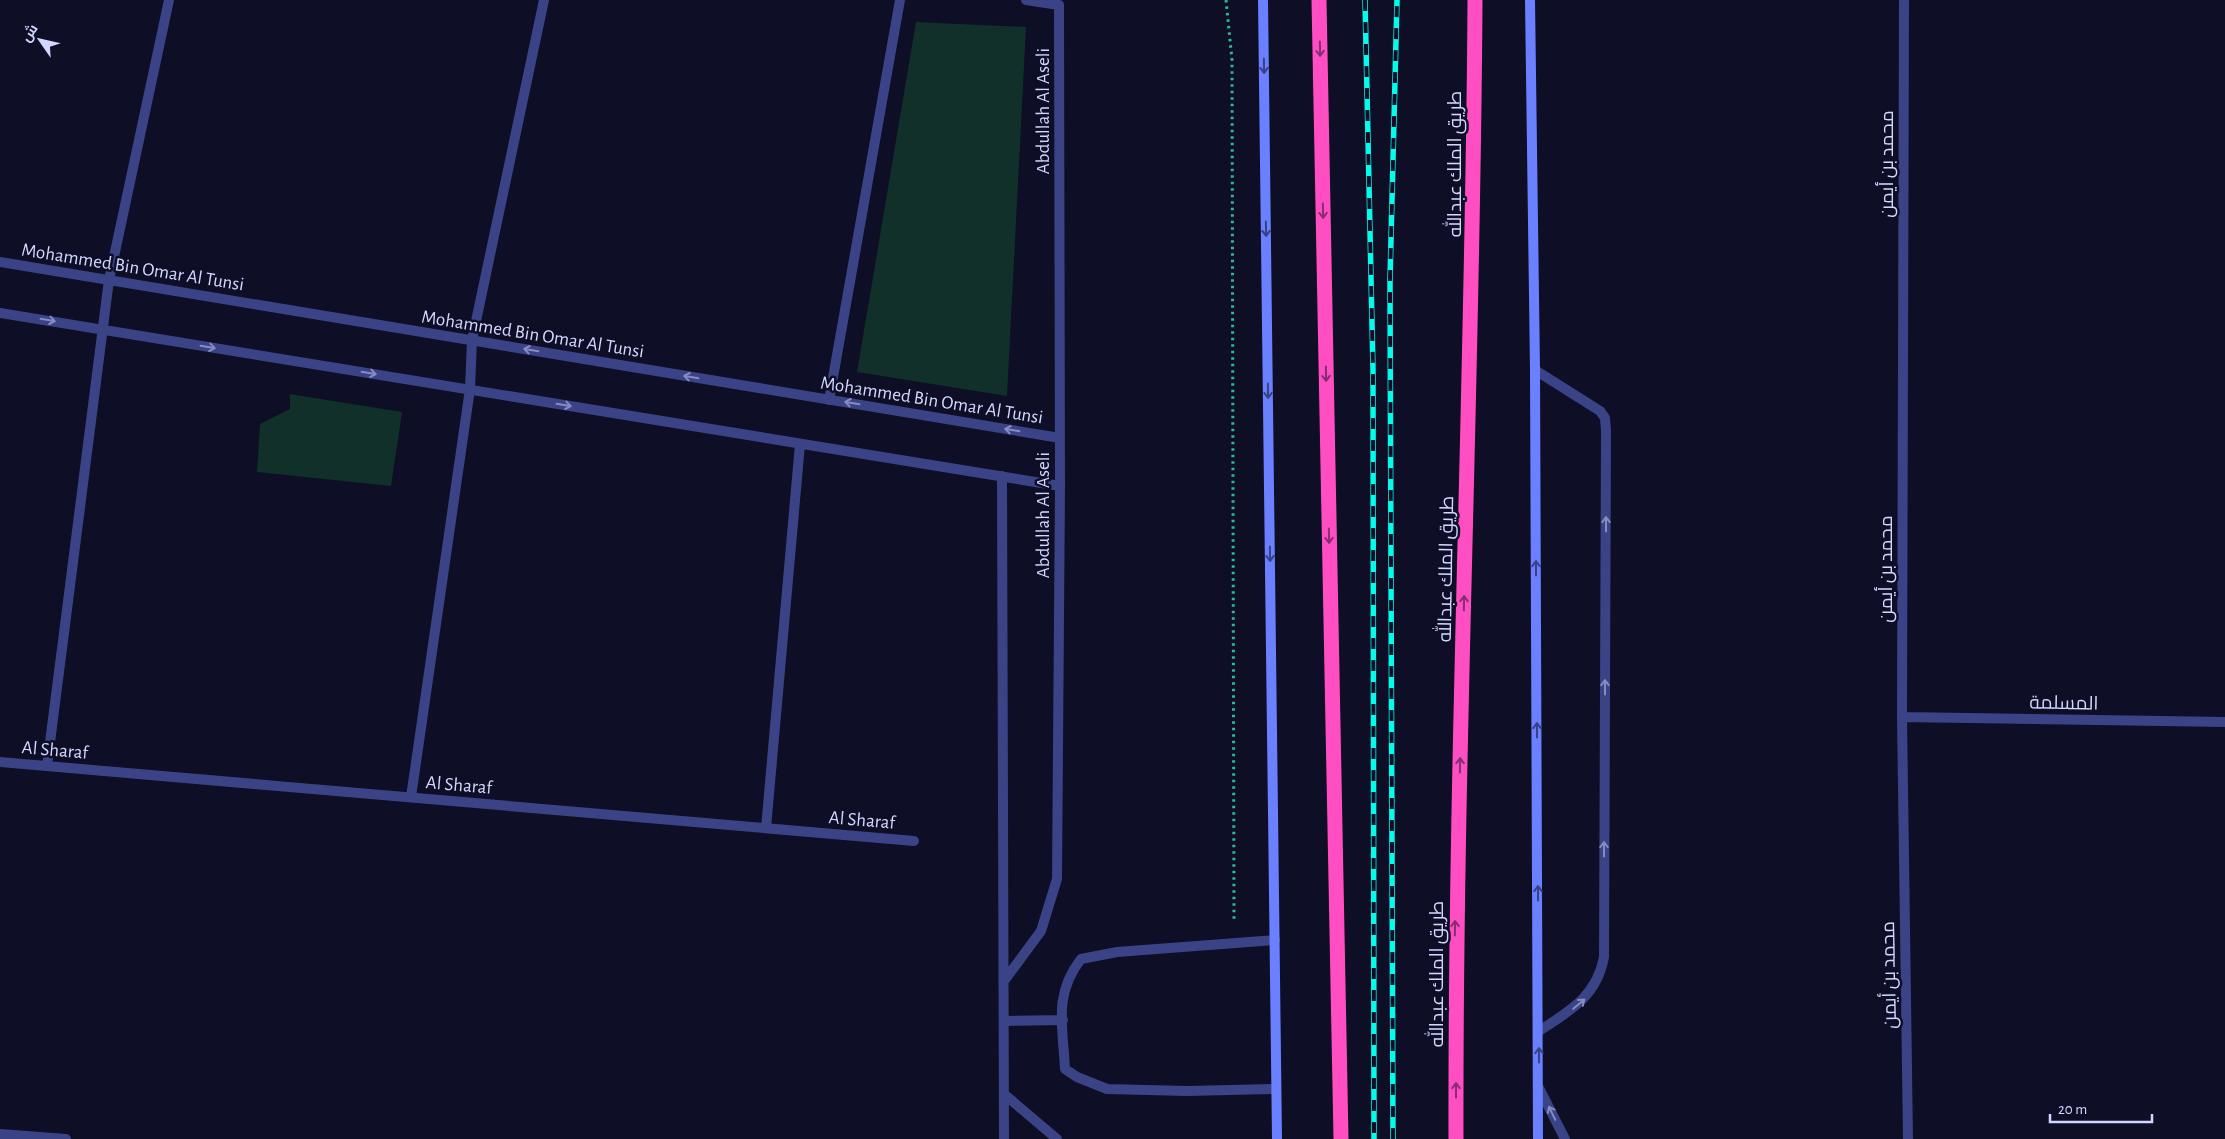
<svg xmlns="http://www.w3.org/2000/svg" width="2225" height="1139" viewBox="0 0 2225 1139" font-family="'Alegreya Sans',Cairo,sans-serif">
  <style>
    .green { fill: #11302a }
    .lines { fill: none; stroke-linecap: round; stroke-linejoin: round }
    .path { stroke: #2db999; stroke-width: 3; stroke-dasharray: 2.5 4; stroke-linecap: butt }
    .lane { stroke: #394386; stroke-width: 10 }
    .street { stroke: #394386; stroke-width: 10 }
    .secondary { stroke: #6a80ff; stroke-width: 10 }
    .highway { stroke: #ff4ec1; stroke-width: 15 }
    .rail-casing { stroke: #00feec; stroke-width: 5.5 }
    .rail { stroke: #0e0e26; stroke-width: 4; stroke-dasharray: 11; stroke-linecap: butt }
    .oneway { stroke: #862e74 }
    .oneway2 { stroke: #374188 }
    .oneway3 { stroke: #868cc2 }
    .labels { text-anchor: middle; stroke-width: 5; stroke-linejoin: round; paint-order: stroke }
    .street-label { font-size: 19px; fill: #d3d6ff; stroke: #0e0e26 }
  </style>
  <rect width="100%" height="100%" fill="#0e0e26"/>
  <path class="green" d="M 916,22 L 1026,27 L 1007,396 L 857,372 Z
    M 290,394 L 402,412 L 391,486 L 257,472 L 260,424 L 290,409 Z"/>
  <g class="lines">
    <path class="path" d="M 1226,0 L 1232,60 L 1234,920"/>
    <path class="lane" d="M 1535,370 L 1600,411 L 1605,418 L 1606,431 L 1604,957 C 1597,996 1570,1011 1539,1031"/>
    <path class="street" d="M 1904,0 L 1902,717 L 1908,1139
      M 0,262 L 1060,438
      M 0,313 L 1060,486
      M 829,400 L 900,0
      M 1002,476 L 1004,1139
      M 1902,717 L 2225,722
      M 0,762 L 914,841
      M 47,766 L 109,280 L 169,0
      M 411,797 L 470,389 L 472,340 L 544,0
      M 766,828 L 800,444
      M 1275,940 L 1117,952 L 1081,959 C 1053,995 1063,1027 1065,1069 L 1077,1077 L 1107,1089 L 1187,1091 L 1276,1089
      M 1004,981 L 1041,931 L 1057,879 L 1060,486 L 1059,5 L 1026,0
      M 1004,1021 L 1063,1020
      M 1539,1088 L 1565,1139
      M 1004,1094 L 1057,1139
      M 0,1134 L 66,1139"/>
    <path class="secondary" d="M 1263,0 L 1277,1139
      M 1530,0 L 1535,370 L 1538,1139"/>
    <path class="highway" d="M 1319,0 L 1341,1139
      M 1456,1139 C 1455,759 1473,380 1475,0"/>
    <g class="rail-casing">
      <path id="rail" d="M 1365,0 L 1373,370 L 1374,1139
        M 1393,1139 L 1390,280 L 1397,0"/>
    </g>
    <use href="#rail" class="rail"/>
  </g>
  <defs><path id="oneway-shaft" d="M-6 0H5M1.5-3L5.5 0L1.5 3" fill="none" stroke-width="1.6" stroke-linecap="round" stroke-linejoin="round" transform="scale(1.25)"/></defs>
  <g class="oneway">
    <use href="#oneway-shaft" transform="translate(1320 49) rotate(89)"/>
    <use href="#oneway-shaft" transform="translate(1323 211) rotate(89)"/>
    <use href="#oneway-shaft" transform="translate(1326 374) rotate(89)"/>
    <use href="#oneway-shaft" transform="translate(1329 536) rotate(89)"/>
    <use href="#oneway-shaft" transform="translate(1464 603) rotate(-89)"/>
    <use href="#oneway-shaft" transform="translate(1460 765) rotate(-89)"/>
    <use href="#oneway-shaft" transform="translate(1455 928) rotate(-89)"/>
    <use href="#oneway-shaft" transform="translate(1456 1090) rotate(-90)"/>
  </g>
  <g class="oneway2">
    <use href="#oneway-shaft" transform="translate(1264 66) rotate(89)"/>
    <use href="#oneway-shaft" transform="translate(1266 229) rotate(89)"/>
    <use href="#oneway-shaft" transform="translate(1268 391) rotate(89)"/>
    <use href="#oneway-shaft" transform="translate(1270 554) rotate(89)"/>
    <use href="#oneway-shaft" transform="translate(1536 568) rotate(-90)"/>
    <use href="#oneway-shaft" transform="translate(1537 730) rotate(-90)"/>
    <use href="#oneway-shaft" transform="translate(1538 893) rotate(-90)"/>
    <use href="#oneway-shaft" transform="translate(1539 1055) rotate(-90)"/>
  </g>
  <g class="oneway3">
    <use href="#oneway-shaft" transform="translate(48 320) rotate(9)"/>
    <use href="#oneway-shaft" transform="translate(208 347) rotate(9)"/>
    <use href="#oneway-shaft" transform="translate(531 350) rotate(-171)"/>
    <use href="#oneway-shaft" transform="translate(369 373) rotate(9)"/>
    <use href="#oneway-shaft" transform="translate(691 377) rotate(-171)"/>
    <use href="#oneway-shaft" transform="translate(852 403) rotate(-171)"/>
    <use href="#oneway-shaft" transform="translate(564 405) rotate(9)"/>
    <use href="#oneway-shaft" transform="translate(1012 430) rotate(-171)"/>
    <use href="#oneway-shaft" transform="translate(1606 524) rotate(-90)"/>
    <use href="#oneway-shaft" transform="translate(1605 687) rotate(-90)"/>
    <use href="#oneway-shaft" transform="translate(1604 849) rotate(-90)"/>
    <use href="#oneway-shaft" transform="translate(1579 1004) rotate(-40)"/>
    <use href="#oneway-shaft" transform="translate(1552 1113) rotate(-116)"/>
  </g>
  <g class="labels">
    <g class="street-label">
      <text transform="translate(1042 111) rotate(-90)" y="7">Abdullah Al Aseli</text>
      <text transform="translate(1454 164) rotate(-90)" y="7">طريق الملك عبدالله</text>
      <text transform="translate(1886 164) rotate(-90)" y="7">محمد بن أيمن</text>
      <text transform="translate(133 266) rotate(9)" y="7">Mohammed Bin Omar Al Tunsi</text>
      <text transform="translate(533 333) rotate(9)" y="7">Mohammed Bin Omar Al Tunsi</text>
      <text transform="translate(932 399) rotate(9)" y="7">Mohammed Bin Omar Al Tunsi</text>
      <text transform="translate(1042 515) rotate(-90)" y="7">Abdullah Al Aseli</text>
      <text transform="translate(1445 569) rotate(-89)" y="7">طريق الملك عبدالله</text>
      <text transform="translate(1885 569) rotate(-90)" y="7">محمد بن أيمن</text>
      <text transform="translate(2064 702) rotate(1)" y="7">المسلمة</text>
      <text transform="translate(55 749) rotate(5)" y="7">Al Sharaf</text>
      <text transform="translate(459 784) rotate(5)" y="7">Al Sharaf</text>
      <text transform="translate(862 819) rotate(5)" y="7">Al Sharaf</text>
      <text transform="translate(1436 974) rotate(-90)" y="7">طريق الملك عبدالله</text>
      <text transform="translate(1888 975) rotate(-91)" y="7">محمد بن أيمن</text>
    </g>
  </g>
  <g transform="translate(40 40) rotate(304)" stroke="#0e0e26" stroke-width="4" paint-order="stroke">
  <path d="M0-4L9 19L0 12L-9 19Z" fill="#d3d6ff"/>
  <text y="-8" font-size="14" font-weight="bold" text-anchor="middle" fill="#d3d6ff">ش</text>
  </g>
  <path d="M2050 1114v8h102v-8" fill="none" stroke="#d3d6ff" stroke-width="2.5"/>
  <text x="2058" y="1114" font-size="15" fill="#d3d6ff" stroke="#0e0e26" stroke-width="4" paint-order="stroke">20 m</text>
</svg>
